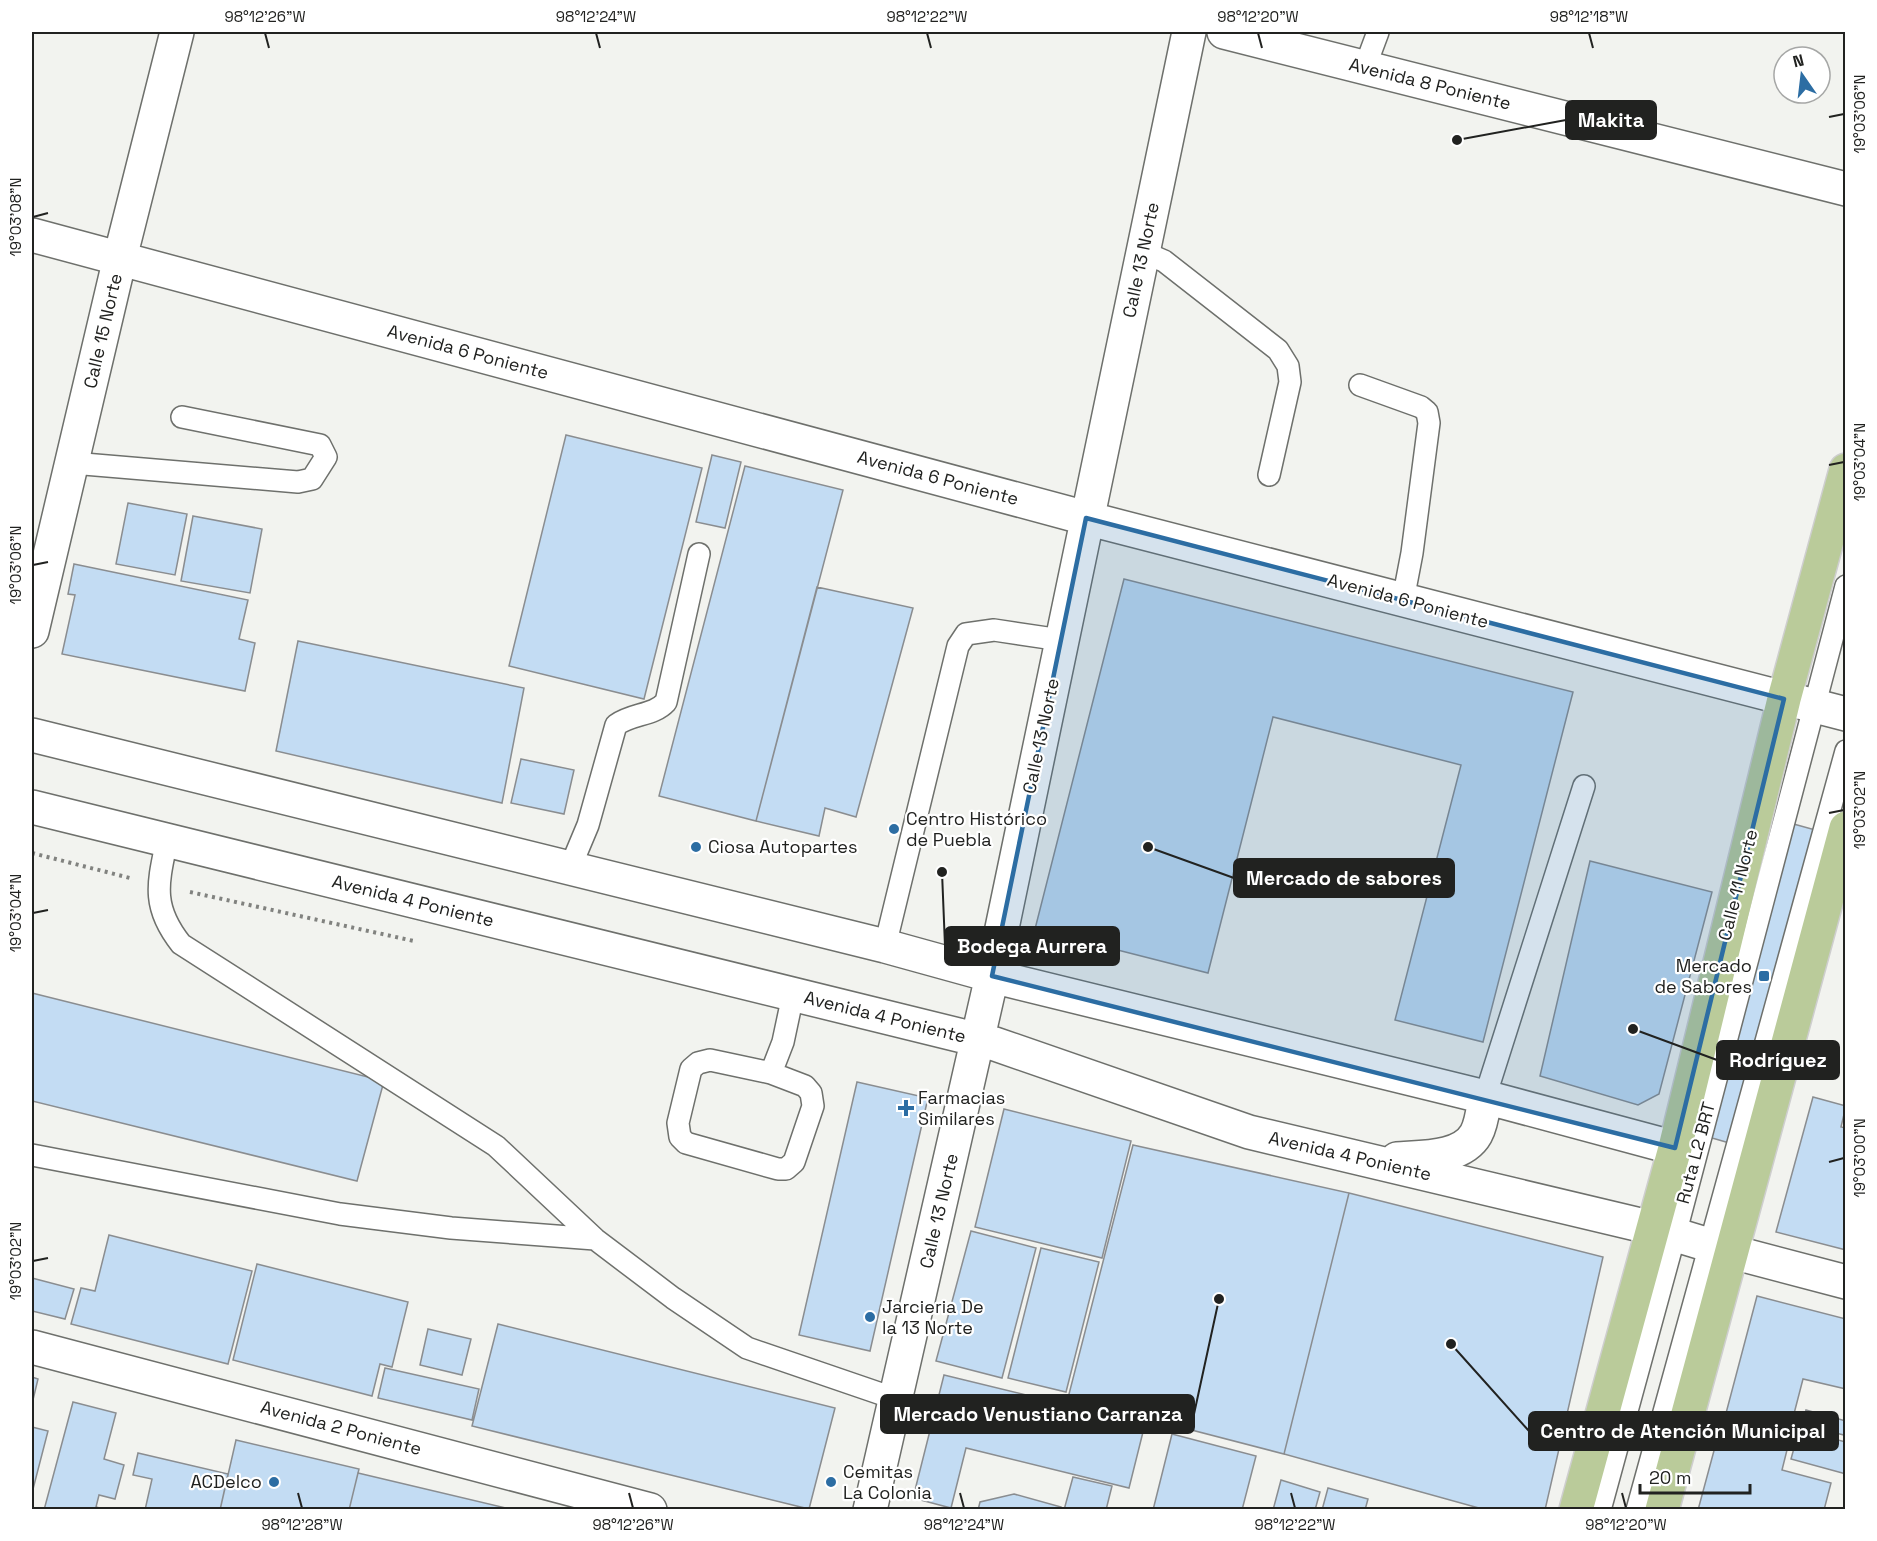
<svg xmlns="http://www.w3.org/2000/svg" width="1877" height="1541" viewBox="0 0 1877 1541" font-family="'Space Grotesk',sans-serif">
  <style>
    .building { fill: #c3dcf3; stroke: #8a8d90; stroke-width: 1.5 }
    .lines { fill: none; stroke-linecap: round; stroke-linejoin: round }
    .lane-casing { stroke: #6e706c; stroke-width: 24 }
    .street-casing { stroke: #6e706c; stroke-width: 36 }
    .secondary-casing { stroke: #6e706c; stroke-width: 36 }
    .primary-casing { stroke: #cecece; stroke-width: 36 }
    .path { stroke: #81827f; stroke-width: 4; stroke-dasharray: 3 4.5; stroke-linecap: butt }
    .lane { stroke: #fff; stroke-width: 21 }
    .street { stroke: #fff; stroke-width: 33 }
    .secondary { stroke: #fff; stroke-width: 33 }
    .primary { stroke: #bacb9a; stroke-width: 33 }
    .marked { fill: #2c6da3; fill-opacity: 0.2; stroke: #2c6da3; stroke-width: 4.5; stroke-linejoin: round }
    .ticks { fill: none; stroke: #212220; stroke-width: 2 }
    .poi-dot { fill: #2c6da3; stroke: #fff; stroke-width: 2 }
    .labels { text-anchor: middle; stroke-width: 4.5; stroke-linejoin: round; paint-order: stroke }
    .street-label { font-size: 18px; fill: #212220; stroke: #fff }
    .poi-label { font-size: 18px; fill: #212220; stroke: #fff; text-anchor: start }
    .leader { fill: none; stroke: #212220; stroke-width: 2 }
    .callout-dot { fill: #212220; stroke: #fff; stroke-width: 2 }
    .callout { fill: #212220; stroke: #212220; stroke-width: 2 }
    .callout-label { font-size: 20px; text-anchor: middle; font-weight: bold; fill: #fff }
    .neatline { fill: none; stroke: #212220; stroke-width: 2 }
    .ticks-label { font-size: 15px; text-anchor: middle; fill: #212220 }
  </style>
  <rect width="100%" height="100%" fill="#f2f3ef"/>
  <path class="building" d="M 566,435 L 702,468 L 644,699 L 509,666 Z
    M 712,455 L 741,462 L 725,528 L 696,522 Z
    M 745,466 L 843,490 L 756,821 L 659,796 Z
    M 128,503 L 187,514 L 175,575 L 116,564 Z
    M 193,516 L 262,529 L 250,593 L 181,581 Z
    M 74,564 L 248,600 L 239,639 L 255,643 L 245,691 L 62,654 L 75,595 L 68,594 Z
    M 1124,579 L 1573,692 L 1483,1042 L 1395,1020 L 1461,765 L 1273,717 L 1208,973 L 1035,929 Z
    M 817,587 L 913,608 L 856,817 L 825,808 L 819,836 L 756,821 Z
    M 298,641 L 524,688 L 502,803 L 276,751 Z
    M 521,759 L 574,770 L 564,814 L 511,803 Z
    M 1790,823 L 1819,831 L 1733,1144 L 1705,1136 Z
    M 1590,861 L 1712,892 L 1659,1094 L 1638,1105 L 1540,1076 Z
    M 32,993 L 384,1081 L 357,1181 L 32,1101 Z
    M 857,1082 L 928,1098 L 870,1351 L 799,1335 Z
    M 1813,1097 L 1846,1106 L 1841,1127 L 1846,1128 L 1846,1250 L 1776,1232 Z
    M 1004,1109 L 1131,1141 L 1102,1258 L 975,1227 Z
    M 1133,1145 L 1349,1193 L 1284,1454 L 1068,1398 Z
    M 1349,1193 L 1603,1257 L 1545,1510 L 1486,1510 L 1284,1454 Z
    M 971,1231 L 1036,1248 L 1002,1378 L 936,1361 Z
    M 109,1235 L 252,1271 L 228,1364 L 71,1324 L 81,1288 L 95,1291 Z
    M 1041,1248 L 1099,1262 L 1066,1392 L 1008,1378 Z
    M 257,1264 L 408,1302 L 392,1367 L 380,1364 L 372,1396 L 233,1360 Z
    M 32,1278 L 74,1289 L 65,1319 L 32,1311 Z
    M 1757,1296 L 1846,1319 L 1846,1389 L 1803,1379 L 1789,1433 L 1725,1417 Z
    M 498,1324 L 835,1408 L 809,1509 L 472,1426 Z
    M 428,1329 L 471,1339 L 462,1375 L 420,1365 Z
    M 385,1368 L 479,1389 L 472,1420 L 378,1398 Z
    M 944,1375 L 1145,1424 L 1129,1488 L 966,1448 L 951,1508 L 913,1498 Z
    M 32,1377 L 38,1379 L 32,1404 Z
    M 73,1402 L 116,1413 L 104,1459 L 124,1465 L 115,1499 L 99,1495 L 96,1507 L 107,1510 L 44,1510 Z
    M 1806,1410 L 1846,1421 L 1844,1435 L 1802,1425 Z
    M 1722,1421 L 1790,1438 L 1782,1470 L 1831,1483 L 1824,1510 L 1698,1510 Z
    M 32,1427 L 48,1431 L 32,1493 Z
    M 1799,1430 L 1846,1442 L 1846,1474 L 1791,1459 Z
    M 1172,1434 L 1256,1456 L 1242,1510 L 1153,1510 Z
    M 236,1440 L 359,1469 L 349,1510 L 220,1510 Z
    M 138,1453 L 228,1474 L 220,1510 L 145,1510 L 152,1479 L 133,1475 Z
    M 358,1473 L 514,1510 L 349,1510 Z
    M 1073,1477 L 1112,1486 L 1106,1510 L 1064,1510 Z
    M 1281,1480 L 1320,1492 L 1315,1510 L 1273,1510 Z
    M 1328,1488 L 1368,1499 L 1365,1510 L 1322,1510 Z
    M 1014,1494 L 1061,1507 L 1060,1510 L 978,1510 L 980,1502 Z"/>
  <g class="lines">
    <g class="lane-casing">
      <path id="lane" d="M 1365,67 L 1378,32
        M 1143,252 L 1164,261 L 1278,350 L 1288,366 L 1290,382 L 1269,475
        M 1360,385 L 1421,407 L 1427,412 L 1429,423 L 1412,553 L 1403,600
        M 72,463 L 298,482 L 312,479 L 326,457 L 320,445 L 182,417
        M 167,840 C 158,883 151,906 181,944 L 496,1146 L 595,1239 L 673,1298 L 747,1348 L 896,1399
        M 570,868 L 588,825 L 616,725 C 633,713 653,716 666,702 L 699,554
        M 885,946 L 958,646 L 966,634 L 994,630 L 1061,640
        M 710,1060 L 771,1073 L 805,1086 L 811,1093 L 813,1106 L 794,1162 L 786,1169 L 778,1169 L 686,1143 L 680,1137 L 678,1123 L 691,1069 L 698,1063 Z
        M 771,1073 L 783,1042 L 793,995
        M 1485,1097 L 1584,786
        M 32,1155 L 340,1214 L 451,1228 L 595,1239
        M 1600,1510 L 1675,1235 L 1846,586
        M 1637,1510 L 1846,751"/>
    </g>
    <g class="street-casing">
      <path id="street" d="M 1224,32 L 1846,189
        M 32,235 L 1086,518 L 1846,714
        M 32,631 L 120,258 L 177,32
        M 992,976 L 1189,32
        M 1732,1252 L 1846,1282
        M 32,1347 L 650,1510"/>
    </g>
    <g class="secondary-casing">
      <path id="secondary" d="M 32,735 L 885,946 L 1008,980 L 1485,1097 L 1675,1148
        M 32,807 L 995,1044 L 1249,1132 L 1653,1228 L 1732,1252
        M 1397,1159 C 1421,1157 1462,1159 1476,1134 C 1482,1123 1483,1109 1485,1097
        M 870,1510 L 992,976"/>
    </g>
    <g class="primary-casing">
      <path id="primary" d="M 1576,1510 L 1675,1148 L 1784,699 L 1846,470
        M 1662,1510 L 1846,828"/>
    </g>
    <path class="path" d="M 32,853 L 130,878
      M 190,892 L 414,941"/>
    <use href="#lane" class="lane"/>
    <use href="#street" class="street"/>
    <use href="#secondary" class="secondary"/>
    <use href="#primary" class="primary"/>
  </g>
  <path class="marked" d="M 1086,518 L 1784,699 L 1675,1148 L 992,976 Z"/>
  <path class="ticks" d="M 265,33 L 269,48M 596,33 L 600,48M 927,33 L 931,48M 1258,33 L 1262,48M 1589,33 L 1593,48M 1829,117 L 1844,114M 33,217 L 48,213M 1829,465 L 1844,462M 33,565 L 48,562M 1829,813 L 1844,810M 33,913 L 48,910M 1829,1162 L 1844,1158M 33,1261 L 48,1258M 298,1493 L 302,1508M 629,1493 L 633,1508M 960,1493 L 964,1508M 1291,1493 L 1295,1508M 1622,1493 L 1626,1508"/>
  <g class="poi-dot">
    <circle cx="894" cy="829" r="6"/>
    <circle cx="696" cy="847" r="6"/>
    <rect x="1758" y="970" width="12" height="12" rx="3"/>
    <path d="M903 1099h6v6h6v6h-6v6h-6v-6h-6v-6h6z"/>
    <circle cx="870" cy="1317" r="6"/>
    <circle cx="274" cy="1482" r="6"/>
    <circle cx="831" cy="1482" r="6"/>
  </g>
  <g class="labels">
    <g class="street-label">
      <text transform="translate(1430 84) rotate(14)" y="6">Avenida 8 Poniente</text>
      <text transform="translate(1141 260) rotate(-78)" y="6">Calle 13 Norte</text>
      <text transform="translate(103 331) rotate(-77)" y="6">Calle 15 Norte</text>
      <text transform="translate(468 352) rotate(15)" y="6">Avenida 6 Poniente</text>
      <text transform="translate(938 478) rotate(15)" y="6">Avenida 6 Poniente</text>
      <text transform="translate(1408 601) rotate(15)" y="6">Avenida 6 Poniente</text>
      <text transform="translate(1041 736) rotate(-78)" y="6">Calle 13 Norte</text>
      <text transform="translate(1738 885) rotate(-76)" y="6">Calle 11 Norte</text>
      <text transform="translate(413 901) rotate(14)" y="6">Avenida 4 Poniente</text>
      <text transform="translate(885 1017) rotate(14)" y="6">Avenida 4 Poniente</text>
      <text transform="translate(1696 1153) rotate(-75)" y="6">Ruta L2 BRT</text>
      <text transform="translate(1350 1156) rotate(13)" y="6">Avenida 4 Poniente</text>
      <text transform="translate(939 1211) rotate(-77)" y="6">Calle 13 Norte</text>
      <text transform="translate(341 1428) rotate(15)" y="6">Avenida 2 Poniente</text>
    </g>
    <g class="poi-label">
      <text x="906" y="825">Centro Histórico<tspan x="906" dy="21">de Puebla</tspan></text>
      <text x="708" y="853">Ciosa Autopartes</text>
      <text x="1752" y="972" text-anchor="end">Mercado<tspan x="1752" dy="21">de Sabores</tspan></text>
      <text x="918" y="1104">Farmacias<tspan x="918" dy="21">Similares</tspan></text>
      <text x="882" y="1313">Jarcieria De<tspan x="882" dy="21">la 13 Norte</tspan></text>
      <text x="843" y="1478">Cemitas<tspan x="843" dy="21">La Colonia</tspan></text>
      <text x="262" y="1488" text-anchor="end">ACDelco</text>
    </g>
  </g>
  <path class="leader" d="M1457 140L1566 120M1148 847L1234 878M942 872L945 946M1633 1029L1717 1060M1219 1299L1194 1414M1451 1344L1529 1431"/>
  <g class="callout-dot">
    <circle cx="1457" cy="140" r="6"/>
    <circle cx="1148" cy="847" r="6"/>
    <circle cx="942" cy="872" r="6"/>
    <circle cx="1633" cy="1029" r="6"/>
    <circle cx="1219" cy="1299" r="6"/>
    <circle cx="1451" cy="1344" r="6"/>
  </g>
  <g class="callout">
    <rect x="1566" y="101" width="90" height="38" rx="6"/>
    <rect x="1234" y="859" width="220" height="38" rx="6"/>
    <rect x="945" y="927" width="174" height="38" rx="6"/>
    <rect x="1717" y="1041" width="122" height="38" rx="6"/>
    <rect x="881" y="1395" width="313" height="38" rx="6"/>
    <rect x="1529" y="1412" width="309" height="38" rx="6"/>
  </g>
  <g class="callout-label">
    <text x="1611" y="127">Makita</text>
    <text x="1344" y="885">Mercado de sabores</text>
    <text x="1032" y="953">Bodega Aurrera</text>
    <text x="1778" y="1067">Rodríguez</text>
    <text x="1038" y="1421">Mercado Venustiano Carranza</text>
    <text x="1683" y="1438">Centro de Atención Municipal</text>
  </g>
  <rect width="1877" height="1541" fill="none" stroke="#ffffff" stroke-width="66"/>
  <g transform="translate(1802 75) rotate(346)"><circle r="28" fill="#ffffff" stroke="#a6a7a6" stroke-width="1.5"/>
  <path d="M0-4.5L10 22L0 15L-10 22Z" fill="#2c6da3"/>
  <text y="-9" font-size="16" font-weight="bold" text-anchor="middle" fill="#212220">N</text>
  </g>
  <path d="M1640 1484v9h110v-9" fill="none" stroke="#212220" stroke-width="3"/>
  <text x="1649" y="1484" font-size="18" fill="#212220" stroke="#ffffff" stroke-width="4.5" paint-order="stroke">20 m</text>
  <rect x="33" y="33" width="1811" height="1475" class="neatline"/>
  <g class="ticks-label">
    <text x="265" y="22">98°12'26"W</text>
    <text x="596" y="22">98°12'24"W</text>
    <text x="927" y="22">98°12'22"W</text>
    <text x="1258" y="22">98°12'20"W</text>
    <text x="1589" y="22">98°12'18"W</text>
    <text transform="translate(1860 114) rotate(-90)" y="5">19°03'06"N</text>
    <text transform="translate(16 217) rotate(-90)" y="5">19°03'08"N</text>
    <text transform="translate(1860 462) rotate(-90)" y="5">19°03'04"N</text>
    <text transform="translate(16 565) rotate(-90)" y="5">19°03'06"N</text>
    <text transform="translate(1860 810) rotate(-90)" y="5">19°03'02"N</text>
    <text transform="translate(16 913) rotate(-90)" y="5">19°03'04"N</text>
    <text transform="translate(1860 1158) rotate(-90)" y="5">19°03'00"N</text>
    <text transform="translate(16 1261) rotate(-90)" y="5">19°03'02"N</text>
    <text x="302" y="1530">98°12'28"W</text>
    <text x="633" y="1530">98°12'26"W</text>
    <text x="964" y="1530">98°12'24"W</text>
    <text x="1295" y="1530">98°12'22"W</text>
    <text x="1626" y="1530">98°12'20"W</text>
  </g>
</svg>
